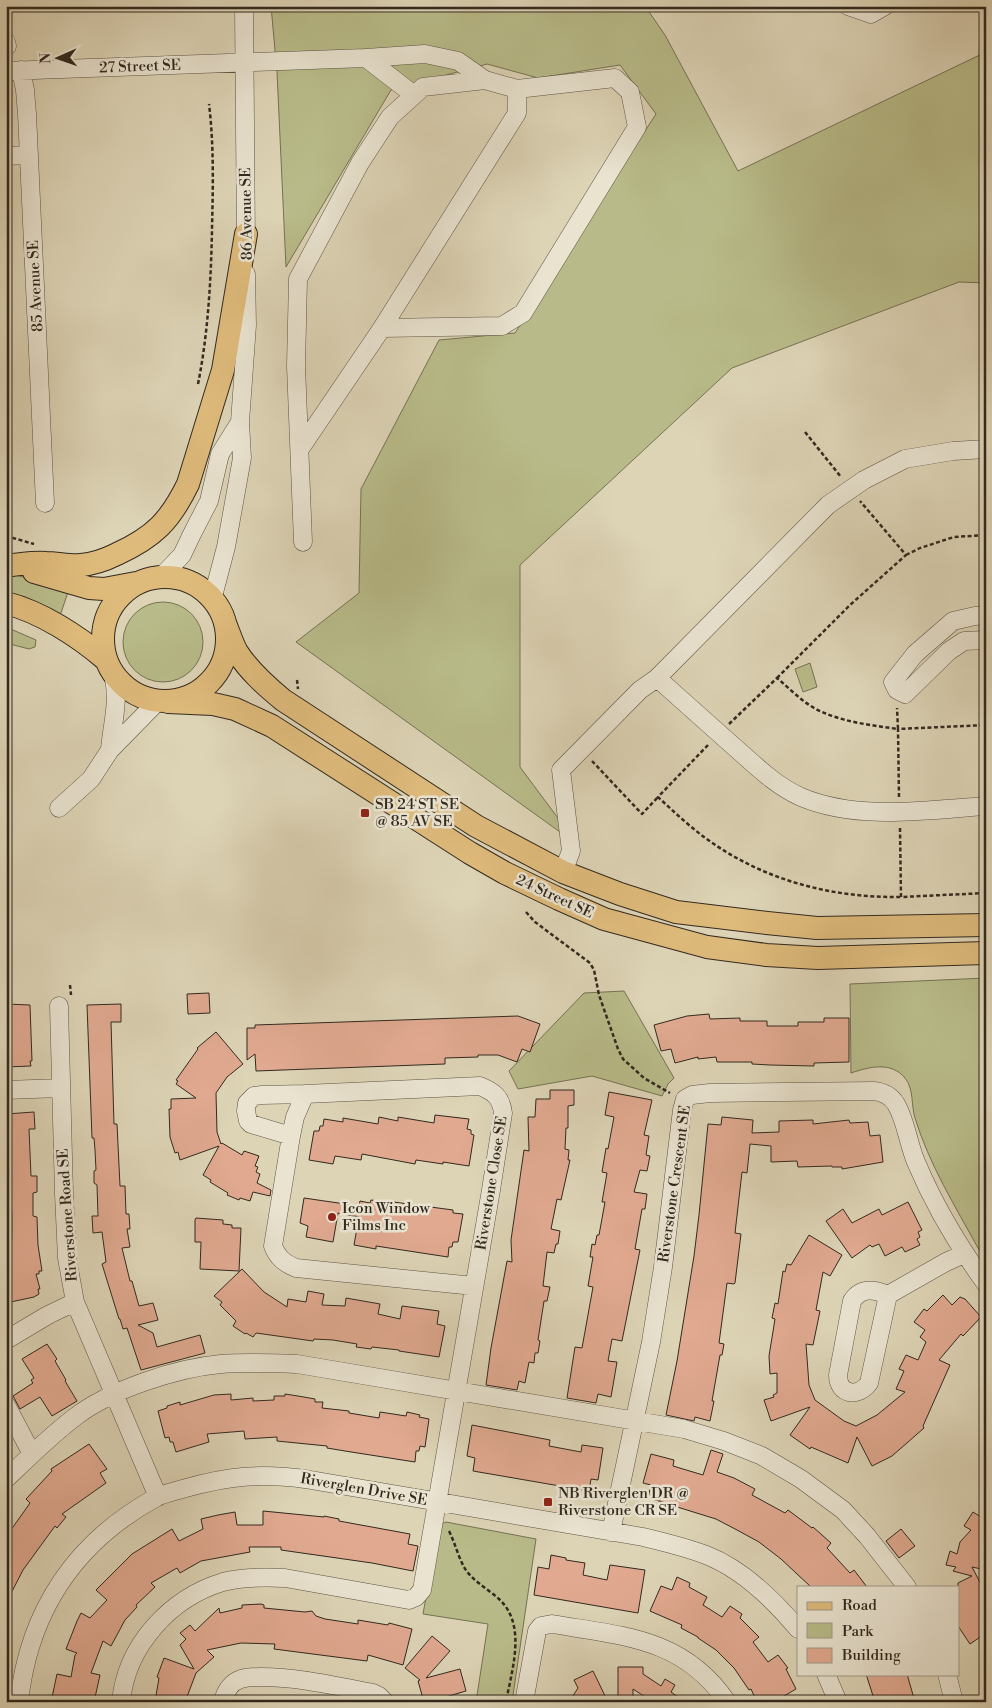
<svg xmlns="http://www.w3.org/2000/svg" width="992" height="1708" font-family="'Libre Bodoni',serif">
	<rect width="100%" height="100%" fill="#ddd4b6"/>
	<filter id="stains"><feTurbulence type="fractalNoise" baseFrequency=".004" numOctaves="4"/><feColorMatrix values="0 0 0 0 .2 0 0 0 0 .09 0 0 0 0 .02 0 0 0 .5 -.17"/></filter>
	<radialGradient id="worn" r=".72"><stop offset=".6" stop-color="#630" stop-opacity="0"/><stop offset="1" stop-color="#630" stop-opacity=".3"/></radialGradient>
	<path fill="#b8bb89" stroke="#757254" d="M271,6H645L665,35L738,171L986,52V283L959,282L732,368L520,565V767L578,845L296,642L359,593L361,489L439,340L515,333L656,114L620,65L538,78L487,64L391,90L286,267L277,72Z
		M6,572L67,590L68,592L61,613L58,614L6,592Z
		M123 642a40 40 0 1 1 80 0a40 40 0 1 1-80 0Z
		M6,627L36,640L35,647L29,649L6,643Z
		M810,663L817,687L803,692L795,669Z
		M986,978V1259L978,1248C955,1206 929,1164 915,1118C911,1105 914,1089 905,1078C891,1061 869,1067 851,1073L850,984Z
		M624,991L674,1078L668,1084L662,1096L592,1076L518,1089L509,1071L584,993Z
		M446,1522L536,1539L512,1702H476L488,1624L423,1614L439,1525Z"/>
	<path fill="#e0a990" stroke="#32291f" d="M209,993L210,1013L188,1014L187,994Z
		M6,1004L30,1005L32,1061H30L31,1066L6,1067V1052H8Z
		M121,1004V1022H111L114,1124H117L120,1186H125L126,1214H129L130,1229H127L130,1247L122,1248L130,1281H132L139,1306L153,1303L158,1320L138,1325L153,1333L157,1347L200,1335L205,1353L141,1370L127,1328L123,1329L120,1319H119L102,1264L106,1262L102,1232L93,1233L92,1216H98L97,1185L94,1183V1171L96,1170L95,1150L94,1138H92L87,1005Z
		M709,1014L710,1019L740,1018V1021H767V1026H798V1022H824V1018H849V1062L814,1063V1066L770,1065L752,1064V1062H717L716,1057L698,1059V1057L675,1063L671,1049L661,1051L654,1025L687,1016Z
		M518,1016L540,1024L530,1052L522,1049L517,1062L498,1055H478V1057L445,1058V1064L256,1071L255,1054L247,1060V1028H255V1025Z
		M216,1032L243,1064L227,1077L216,1093L217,1132L221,1144L222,1143L242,1155L244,1151L259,1156L255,1166L258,1167L256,1172L260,1174L257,1183L271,1190L270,1196L253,1192L250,1201L240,1198L239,1200L227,1195L228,1193L210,1182L211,1180L203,1175L219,1146L180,1160L178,1152L175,1153L170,1137L169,1109H171V1099L196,1098L176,1084L178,1081L176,1080L198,1049L197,1048Z
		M550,1090H574V1105L568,1106V1128H566L565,1149L569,1150L568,1160H570L561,1200L557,1199L551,1229L560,1231L558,1244H556L554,1253L547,1252L543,1286L550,1287L547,1301H544L538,1340L540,1341L538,1353H535L534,1363L529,1362L525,1383L519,1381L517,1390L486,1385L491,1348L507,1261L512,1262L511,1240L524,1150L529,1151L528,1117H535L536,1099H550Z
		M609,1092L652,1100L644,1135L649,1136L646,1155L650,1156L647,1171L640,1170L634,1192L647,1194L645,1209H642L635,1249L640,1250L622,1341L612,1339L608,1361L617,1362L611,1397L598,1394L596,1403L567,1398L575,1347L582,1348L593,1287L588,1286L593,1257H590L592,1244L595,1245L597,1235H599L605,1202H602L607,1173L602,1172L606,1148L608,1149L614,1117L605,1115Z
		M34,1112L35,1129H29L31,1176H37V1192L33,1193V1216L37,1217L38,1245L42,1271H39V1274H36L40,1289H38L39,1294L34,1297L6,1303V1240L12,1239V1212H6V1114Z
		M435,1115L469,1119L467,1129L471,1130V1134L474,1135L469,1166L443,1162V1164L416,1160L415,1164L362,1154L361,1160L335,1156L333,1164L309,1160L314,1131H319L320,1126H323L324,1119L343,1122V1118L378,1124L379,1117L398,1121V1117L434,1123Z
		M722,1117L753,1120L752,1133L779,1132V1121L813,1120V1124L849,1120L850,1123L868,1122L870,1136L880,1135L883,1162L842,1169V1167H832V1166L798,1167L797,1161L771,1162V1146L750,1144L747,1173L742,1172L735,1233L741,1234L735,1283L734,1284L727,1283L719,1343L724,1344L722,1355H720L712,1401H714L710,1421L695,1417L694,1421L666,1415L677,1361L694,1256L699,1215L708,1124L721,1125Z
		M304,1198L359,1206L360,1201L370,1203L371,1200L386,1202V1201L453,1210V1213L463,1214L458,1242H453L452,1247H449L448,1257L376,1246V1249L354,1245L359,1217L338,1213L333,1242L306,1237L308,1226L300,1223Z
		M908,1202L922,1230L918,1232L920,1237L917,1239L920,1245L905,1252L902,1247L885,1256L879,1244L872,1247L870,1245L852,1258L826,1221L843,1209L852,1223L879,1209L882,1215Z
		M196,1218L223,1220V1224L232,1225V1228H241L239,1271L200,1269L201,1242H195V1220Z
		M809,1235L842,1255L830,1276L823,1272L816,1310L820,1311L813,1345L806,1344L809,1385L815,1400L844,1421L856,1426L877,1415L905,1392L896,1389L904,1371L899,1369L906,1355L918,1360L926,1342L920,1337L925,1330L914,1322L924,1309L927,1311L943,1295L952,1305L960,1297L965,1299L981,1317L963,1336L961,1334L939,1360L950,1365L923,1426L924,1428L892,1456L872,1466L857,1437L848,1463L811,1447L810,1449L790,1435L810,1407L771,1421L764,1400L774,1397L773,1395L777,1393V1373L770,1374L769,1356L775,1319L772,1318L775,1303L778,1304L783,1271L785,1272L787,1264L791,1265Z
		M242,1269L264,1292L287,1307L288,1299L306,1302L308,1291L324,1294L322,1305L345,1306L346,1298L380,1304L378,1314L400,1319L402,1306L439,1311L437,1324L445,1326L439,1357L399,1351V1350L372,1347L371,1349L356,1347L357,1344L333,1340L314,1339L313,1341L256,1333L253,1337L246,1333L245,1334L233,1326L236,1321L220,1305L222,1302L214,1296Z
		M47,1344L57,1359L55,1361L66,1380L65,1381L77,1401L52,1416L40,1397L20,1409L13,1396L33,1383L31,1380L34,1378L22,1359Z
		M231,1394V1400L253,1398V1401L274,1400V1396H285V1394L298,1396L315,1399V1402H323L322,1408L349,1411V1413L379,1418L380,1412L406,1416L407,1412L420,1415L419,1417L429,1419L425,1447L420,1446L419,1451H416L415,1462L345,1451L327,1448V1446L277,1441V1437L245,1439L244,1431L207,1434L209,1442L176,1452L173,1442H170L169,1437L165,1438L158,1411L167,1408V1406L180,1402V1405L214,1395Z
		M472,1425L550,1440L549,1446L581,1452L582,1445L603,1448L598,1480L591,1479L589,1491L473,1471L475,1458L467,1456Z
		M89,1444L107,1469L100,1473L106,1483L62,1514L66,1517L57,1528L55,1526L23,1570L6,1603V1537L30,1503L26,1499L52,1471L51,1469Z
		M711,1450L723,1454L717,1472L734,1478L755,1489L752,1495L785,1513L788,1510L812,1528L813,1527L831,1543L827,1548L850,1573L854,1570L867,1587H811L781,1559L759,1542L737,1530L716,1519L674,1506V1505L648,1498L651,1485L643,1483L651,1454L674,1460L673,1466L703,1475Z
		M263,1511L324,1517V1516L339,1519V1521L410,1534L408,1544L418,1546L413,1571L372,1563L281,1550V1547H249L250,1552L201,1561L180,1573L177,1568L151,1583L155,1587L136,1605L137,1607L125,1620L111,1646L103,1641L91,1673L100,1675L94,1702H51L57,1674L71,1677L75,1655L77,1653L66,1649L77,1621L81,1613L90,1618L107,1600L96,1590L132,1554L172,1529L179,1541L203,1529L201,1519L218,1515L235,1512L237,1525H263Z
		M973,1512L986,1520V1570L972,1567L986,1594V1633L970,1644L958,1626V1583L972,1576L953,1571L956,1567L946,1565L950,1551L957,1554L960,1542L971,1530L964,1526Z
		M901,1529L915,1546L899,1558L886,1541Z
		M551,1555L566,1558V1560L585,1563L583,1575L607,1580L610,1565L645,1570L638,1613L534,1595L538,1567L549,1569Z
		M677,1577L690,1583L689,1587L707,1597L703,1605L722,1617L730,1606L742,1614L740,1618L759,1637L753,1642L768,1662L778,1655L788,1668L786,1669L796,1689L784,1696L788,1702H757L751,1689L749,1690L734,1668L716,1650L698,1638V1637L681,1628L682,1625L650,1611L661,1586L672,1590Z
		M261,1604L264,1605V1608L305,1612L312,1611L316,1616L325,1619L358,1624V1620L388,1625L389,1623L412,1629L403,1665L368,1655L367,1661L274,1649L275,1644L241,1643L207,1650L214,1657L196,1673L185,1702H155L159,1678L157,1677L164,1658L194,1669L180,1645L186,1639L180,1633L190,1625L195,1631L219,1608L220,1613L242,1608V1605Z
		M432,1636L450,1651L426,1678L460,1669L466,1691L442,1698V1699L433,1702H424L418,1681L420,1680L405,1668Z
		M618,1667H643V1674L661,1686L665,1679L675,1685L671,1692L685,1702H653L633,1689V1702H618Z
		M593,1671L608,1702H569L578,1688L574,1680Z
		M866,1674H907L915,1702H875Z"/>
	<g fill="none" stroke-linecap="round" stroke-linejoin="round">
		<g stroke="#5d5445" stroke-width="19">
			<path id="minor" d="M244,6L246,245
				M848,6L871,14L885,6
				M6,42L7,46
				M366,58L414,95
				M21,70L25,90L27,114L45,503
				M6,71L366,58L425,54L458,61L485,80
				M6,156L29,155
				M300,449L382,328L517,113V89
				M303,542L296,366L298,279L360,163L390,117L423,87L485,80L517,89L615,78L630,92L637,127L523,313L502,326L382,328
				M161,577L182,555L192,534L209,501L220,454L240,422
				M212,600L226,547L242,458L240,422L247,325L246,274
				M986,615L975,616L953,621L915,654L893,682L897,690L905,694L949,651L964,641L986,640
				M657,678C682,700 706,722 731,744C753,763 774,785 801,797C858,821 926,810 986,806
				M110,750C112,723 120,702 113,674
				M59,808L91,779L110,750L158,701
				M563,872L571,851L561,770L640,690L657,678L828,505L864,480L905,459L953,451L986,449
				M59,1006L64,1194L67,1258L75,1302L158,1497
				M6,1090L60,1088
				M291,1136L251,1124L248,1121L246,1111L247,1103L254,1096L262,1095L305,1094
				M888,1295C874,1289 861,1287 852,1301L838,1375C838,1395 858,1398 869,1383L888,1295L946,1262L964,1254
				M6,1340L48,1315L75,1302
				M6,1405L32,1454
				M6,1479C28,1458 50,1436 75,1417C110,1390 176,1368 221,1364C246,1362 271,1363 297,1364L684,1429L724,1441L762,1456L801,1479L843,1510L867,1536L907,1587
				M611,1532L651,1342L663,1267L682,1110L685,1099L692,1095L710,1093L874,1091C883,1092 891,1096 896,1104C906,1121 908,1143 916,1162C935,1207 957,1244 986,1284
				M826,1674L838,1702
				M947,1674L954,1702
				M19,1702C29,1610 76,1541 157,1497C165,1493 176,1491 186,1488C229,1476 260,1473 305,1479L643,1537C664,1542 685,1547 706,1555C742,1569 773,1599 798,1629
				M121,1702C126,1646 170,1598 223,1582C243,1577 264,1577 285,1578L409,1600L416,1597L422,1590L491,1190L503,1113C501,1097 494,1092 480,1086L305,1094L295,1117L291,1136L273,1246C278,1258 284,1263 296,1268L474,1286
				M223,1702C225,1692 231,1682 241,1679C247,1677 254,1677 261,1677C298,1677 336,1686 373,1693L379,1696L385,1702
				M524,1702L537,1631L541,1626L552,1624C621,1636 683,1637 727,1702"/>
		</g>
		<g stroke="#32291f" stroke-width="24">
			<path id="major" d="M12,565C23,564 35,562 46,563C58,563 69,566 81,565C94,564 105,560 117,554C154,537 170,521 188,484L223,370L246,234
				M34,572L89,588L104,589L136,583
				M103 639a62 62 0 1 1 124 0a62 62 0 1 1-124 0Z
				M6,603C41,612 78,636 105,659
				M225,623C229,633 232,643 237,652C249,671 266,686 283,700L476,826L563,872L620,894L676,912L767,923L817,928L986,925
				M168,702L213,704L235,709L272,726L470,853L505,873L559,899L604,919L707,947L766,955L818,958L986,953"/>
		</g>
		<path stroke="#32291f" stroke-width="2.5" stroke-dasharray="4 2.5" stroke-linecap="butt" d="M198,384C208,334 211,281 212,229C213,187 214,146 209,104
			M805,432L841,477
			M6,536L34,544
			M906,555L920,548L954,537L986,535
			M777,678L850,605L906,555L860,501
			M297,680L298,689
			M729,724L777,678C789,688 801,701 816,709C841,722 870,725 898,729L897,708
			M708,745L658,797C673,811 688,825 704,837C762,880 831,898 901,897
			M592,761L642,814L658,797
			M899,797L898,729L986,725
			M900,828L901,897L986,893
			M526,912L535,922L590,963L594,970L599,995L618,1049L623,1059L644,1078L670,1093
			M70,985L71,995
			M449,1531C455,1543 458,1556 464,1567C471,1580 488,1589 499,1599C527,1625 512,1669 506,1702"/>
		<use href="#minor" stroke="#e9e3d0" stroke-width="18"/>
		<use href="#major" stroke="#deba7b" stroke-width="22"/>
	</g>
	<g fill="#8f2418" stroke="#e9e3d0" stroke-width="2">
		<rect x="360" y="808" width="10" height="10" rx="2.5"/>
		<circle cx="332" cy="1217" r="5"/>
		<rect x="543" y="1497" width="10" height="10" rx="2.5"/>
	</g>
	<g text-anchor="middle" stroke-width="5" stroke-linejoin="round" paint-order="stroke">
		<g font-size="15" fill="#32291f" stroke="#e9e3d0">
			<text transform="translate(140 66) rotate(-2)" y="5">27 Street SE</text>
			<text transform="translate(246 214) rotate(-91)" y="5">86 Avenue SE</text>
			<text transform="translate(35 286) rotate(-93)" y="5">85 Avenue SE</text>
			<text transform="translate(555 896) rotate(25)" y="5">24 Street SE</text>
			<text transform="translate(491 1183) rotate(-81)" y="5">Riverstone Close SE</text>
			<text transform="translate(674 1184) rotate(-82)" y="5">Riverstone Crescent SE</text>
			<text transform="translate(67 1215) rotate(-94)" y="5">Riverstone Road SE</text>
			<text transform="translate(364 1489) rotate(10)" y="5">Riverglen Drive SE</text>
		</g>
		<g font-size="15" fill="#32291f" stroke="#e9e3d0" text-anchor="start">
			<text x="375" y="809">SB 24 ST SE<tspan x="375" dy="17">@ 85 AV SE</tspan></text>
			<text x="342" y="1213">Icon Window<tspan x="342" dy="17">Films Inc</tspan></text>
			<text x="558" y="1498">NB Riverglen DR @<tspan x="558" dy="17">Riverstone CR SE</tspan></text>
		</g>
	</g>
	<rect width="992" height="1708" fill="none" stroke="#ddd4b6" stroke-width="25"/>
	<rect x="8" y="8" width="977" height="1693" fill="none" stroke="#32291f" stroke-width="2.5"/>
	<rect x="12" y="12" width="967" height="1683" fill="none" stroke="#32291f"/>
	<rect x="797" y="1586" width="162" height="90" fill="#e9e3d0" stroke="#a09989"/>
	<rect x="807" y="1602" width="25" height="8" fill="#deba7b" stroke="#a09989"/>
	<text x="842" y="1610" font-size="15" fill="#32291f">Road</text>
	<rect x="807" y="1623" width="25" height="15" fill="#b8bb89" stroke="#a09989"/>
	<text x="842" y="1636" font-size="15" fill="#32291f">Park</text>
	<rect x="807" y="1648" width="25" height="15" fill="#e0a990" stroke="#a09989"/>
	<text x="842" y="1660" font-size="15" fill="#32291f">Building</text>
	<g transform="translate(58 58) rotate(268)" stroke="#e9e3d0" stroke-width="4" paint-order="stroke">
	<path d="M0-4L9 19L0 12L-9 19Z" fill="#32291f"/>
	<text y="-8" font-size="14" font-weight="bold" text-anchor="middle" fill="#32291f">N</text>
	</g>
	<rect width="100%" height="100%" filter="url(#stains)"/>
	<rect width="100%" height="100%" fill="url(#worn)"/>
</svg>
